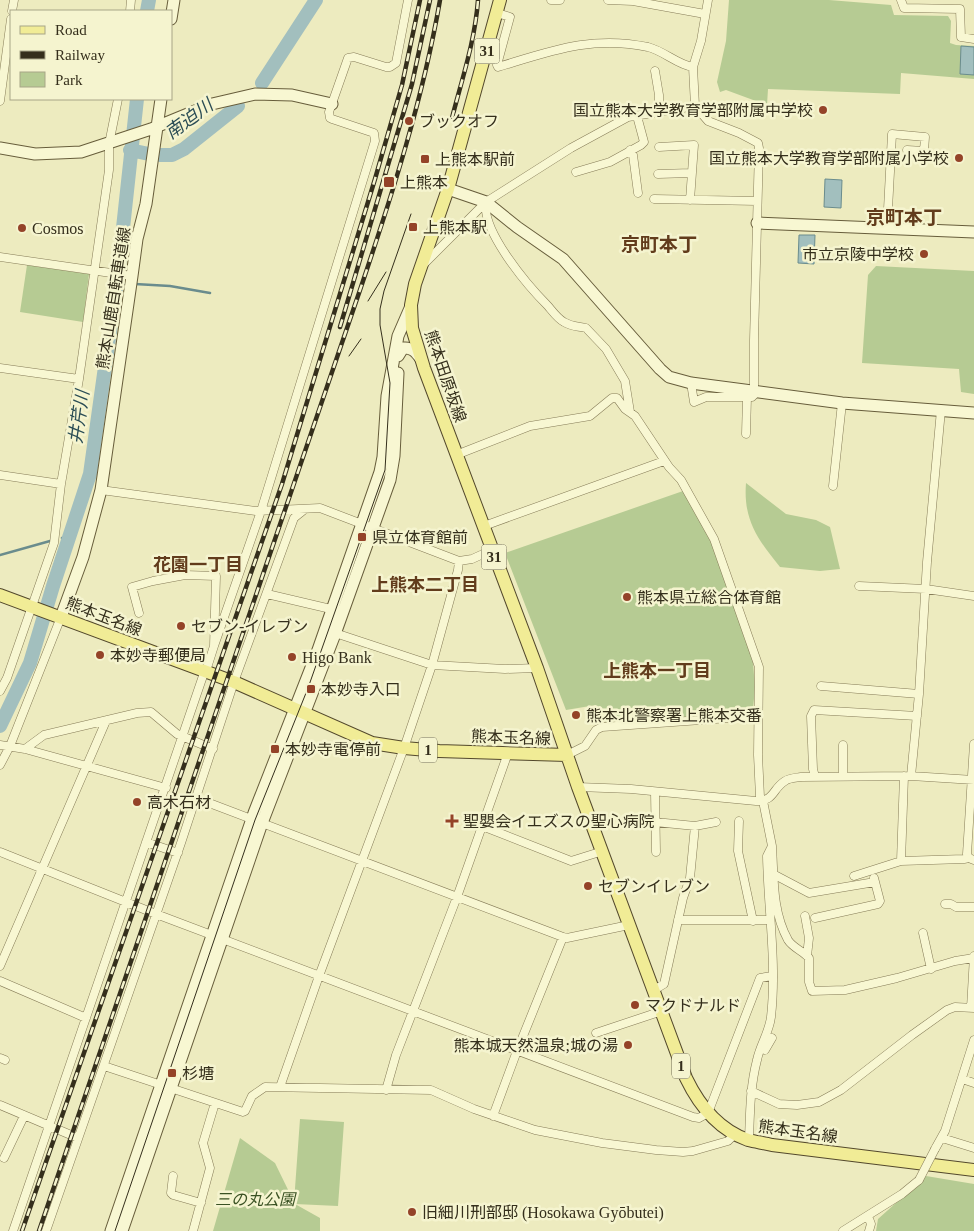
<svg xmlns="http://www.w3.org/2000/svg" width="974" height="1231" font-family="'Times New Roman','Noto Sans JP',serif">
	<rect width="100%" height="100%" fill="#edebbf"/>
	<path fill="#b6cb93" d="M729,0H829L891,5L894,15L948,16L951,21L950,43L956,45L974,46V79L901,73L900,94L768,89L767,105L726,90L720,92L717,82L726,41Z
		M27,265L89,274L83,322L20,312Z
		M876,266L974,271V394L961,392L959,369L862,363L868,275Z
		M746,483L786,514L816,520L830,527L840,569L820,571L780,567C758,540 743,520 746,483Z
		M683,491L712,542L753,662L755,688L753,709H756L753,712L605,722L596,705L566,710L505,553Z
		M300,1119L344,1122L338,1206L295,1204L320,1218V1231H213L240,1138L275,1163L294,1202Z
		M926,1176L974,1184V1231H876L878,1219Z"/>
	<path fill="#a2bfbe" stroke="#6a8c8d" d="M961,46L974,47V75L960,74Z
		M825,179L842,180L841,208L824,207Z
		M799,235H815L814,264L798,263Z"/>
	<g fill="none" stroke-linecap="round" stroke-linejoin="round">
		<path stroke="#6a8c8d" stroke-width="2.5" d="M135,284L170,286L210,293
			M116,285L127,284
			M62,538L71,535
			M0,555L50,541"/>
		<path stroke="#a2bfbe" stroke-width="14" d="M147,11L149,0
			M262,83L316,0
			M130,150L149,154
			M160,155H172L184,149L238,106
			M0,726L30,663L53,586L90,474L118,274L137,99"/>
		<g stroke="#867c58" stroke-width="9">
			<path id="street" d="M551,0H560
				M608,0L633,1L705,14
				M901,0L904,8L960,9L961,37L974,39
				M12,11L14,0
				M130,11L131,0
				M497,13L510,17L497,65L498,67C551,51 592,35 648,47C664,51 678,65 693,67
				M655,71L659,95V113
				M0,101L11,19
				M659,147L694,145L690,200
				M630,150L633,155L638,193
				M576,172L610,162L641,145L644,142L637,116
				M658,174L691,173
				M654,199L757,201
				M486,202C481,231 528,286 548,306C553,312 558,319 564,322C572,327 578,326 586,328L606,349L625,381L630,412
				M887,228L892,134L925,137L924,151L907,150
				M0,257L132,276
				M424,264L486,202L571,148L628,117L695,106
				M0,368L79,379
				M691,383L694,402L706,397H752L754,395V340L759,148L758,143L739,133L708,121L695,106L693,67L701,41L708,0
				M746,434L747,397
				M456,455L530,426L590,416L612,398H617L625,409L635,416L669,467L681,480L714,539L759,667L758,755L760,797L763,801L772,846L767,856C768,909 777,963 771,1017C769,1033 760,1045 757,1060C750,1087 750,1113 749,1140
				M0,475L61,484
				M833,486L842,403
				M101,490L256,511L320,508L459,561
				M484,526L664,461
				M859,586L926,589L974,596
				M267,594L335,610
				M139,613L132,587L153,581L185,575L216,576L214,646L206,671
				M332,632L432,665L505,669L537,668
				M214,646L261,511L375,141L374,133L332,119L330,118L329,112L348,58L354,57L386,67H390L396,63L408,0
				M821,686L919,694
				M0,691L7,678L54,543L61,484L79,379L109,170V144L118,99
				M974,744L967,854L969,858L974,860
				M0,745L25,749L166,788
				M843,745V776
				M25,749L44,735L137,713L151,712L177,734L213,749
				M567,755L585,746L596,730L602,727L758,716
				M0,765L10,746L61,617
				M911,776L919,694L927,562L941,410
				M815,777L813,769L811,716L814,710L917,716
				M578,787L631,789L756,801C775,801 772,789 785,781C789,778 795,778 801,777L911,776L974,780
				M655,792L656,852
				M196,798L563,937L567,938L629,925
				M739,821L738,851L753,921
				M655,822L695,826L716,822
				M482,826L571,861L603,851
				M146,842L178,853
				M772,846C774,878 772,911 788,940C793,948 803,951 809,958V982L812,991L845,990L897,978L955,961L974,958
				M0,852L156,914L693,1117L699,1118L708,1113L760,978L772,976
				M901,861L904,776
				M773,874L809,893L875,882
				M854,876L901,861L964,859L969,858
				M945,904H951L956,907H974
				M805,916L809,938L807,956
				M815,918L878,904L880,901L874,878
				M678,920H770
				M923,933L931,969
				M0,966L106,721
				M0,981L86,1018
				M654,990L664,984L683,898L690,878L695,826
				M971,1008L974,956
				M596,1033L662,1011
				M765,1050L772,1038
				M0,1058L5,1060
				M104,1066L243,1112L245,1111L252,1096L265,1087L431,1090L474,1109L535,1130L602,1143L656,1150L683,1152L693,1151L728,1141L735,1134
				M962,1079L974,1083
				M280,1087L319,976L404,748L432,665L458,570L459,561L472,559L492,550
				M386,1090L396,1055L457,897L508,753
				M751,1091L779,1104L797,1105L819,1102L841,1090L912,1035L947,1010L955,1007L974,1008
				M0,1105L78,1138
				M493,1116L517,1051L563,937
				M942,1138L974,1148
				M935,1149L945,1131L974,1040
				M4,1158L24,1116
				M173,1176L171,1193L173,1195L201,1203
				M868,1216L871,1224L869,1231
				M13,1231L205,670
				M46,1231L181,843L234,682L294,518L304,510
				M193,1231L210,1168L203,1143L215,1103
				M843,1231L902,1194L919,1180"/>
		</g>
		<g stroke="#675d3b" stroke-width="13">
			<path id="secondary" d="M171,19L174,0
				M0,148L35,154L81,152L151,129L212,104L255,94L292,95L332,104
				M448,189L486,202L517,227L563,259L660,369L669,377L691,383L842,403L974,413
				M757,223L974,232
				M398,356L403,348C412,347 416,352 421,359
				M61,617L83,557L101,490L132,276L137,239L146,204L161,99
				M111,1231L254,813L318,650L380,472L383,457L387,396L398,336L411,306
				M122,1231L262,823L335,634L390,480L394,456L398,373"/>
		</g>
		<g stroke="#53482c" stroke-width="14">
			<path id="primary" d="M500,0L448,189L415,284L411,305L412,328L424,368L537,668L578,787L686,1078C699,1105 719,1130 748,1140C756,1142 764,1143 772,1145L974,1170
				M0,595L234,682L372,743L404,748L439,751L567,755"/>
		</g>
		<use href="#street" stroke="#f8f7d2" stroke-width="8"/>
		<use href="#secondary" stroke="#f8f7d2" stroke-width="11"/>
		<use href="#primary" stroke="#f1ec96" stroke-width="12"/>
		<path stroke="#352f1c" stroke-width="1" d="M368,301L386,272
			M349,356L361,339
			M115,1231L255,820L308,688L385,470L390,383L380,325V309L384,291L411,214"/>
		<g stroke="#352f1c" stroke-width="4.5">
			<path id="rail" d="M452,118C462,79 475,41 478,0
				M340,327L412,84L430,0
				M22,1231L282,484L375,179L402,85L420,0
				M39,1231L360,290C392,195 423,99 440,0"/>
		</g>
		<use href="#rail" stroke="#f5f4cf" stroke-width="2.5" stroke-dasharray="8" stroke-linecap="butt"/>
		<g stroke="#867c58" stroke-width="9" stroke-linecap="butt">
			<path id="street-bridge" d="M919,1180L935,1149"/>
		</g>
		<use href="#street-bridge" stroke="#f8f7d2" stroke-width="8"/>
	</g>
	<g fill="#944328" stroke="#f5f4cf" stroke-width="2">
		<circle cx="823" cy="110" r="5"/>
		<circle cx="409" cy="121" r="5"/>
		<circle cx="959" cy="158" r="5"/>
		<rect x="420" y="154" width="10" height="10" rx="2.5"/>
		<rect x="383" y="176" width="12" height="12" rx="2.5"/>
		<rect x="408" y="222" width="10" height="10" rx="2.5"/>
		<circle cx="22" cy="228" r="5"/>
		<circle cx="924" cy="254" r="5"/>
		<rect x="357" y="532" width="10" height="10" rx="2.5"/>
		<circle cx="627" cy="597" r="5"/>
		<circle cx="181" cy="626" r="5"/>
		<circle cx="100" cy="655" r="5"/>
		<circle cx="292" cy="657" r="5"/>
		<rect x="306" y="684" width="10" height="10" rx="2.5"/>
		<circle cx="576" cy="715" r="5"/>
		<rect x="270" y="744" width="10" height="10" rx="2.5"/>
		<circle cx="137" cy="802" r="5"/>
		<path d="M449.5 813.5h5v5h5v5h-5v5h-5v-5h-5v-5h5z"/>
		<circle cx="588" cy="886" r="5"/>
		<circle cx="635" cy="1005" r="5"/>
		<circle cx="628" cy="1045" r="5"/>
		<rect x="167" y="1068" width="10" height="10" rx="2.5"/>
		<circle cx="412" cy="1212" r="5"/>
	</g>
	<g text-anchor="middle" stroke-width="5" stroke-linejoin="round" paint-order="stroke">
		<g fill="#f5f4cf" stroke="#6f6a52" stroke-width="1">
			<rect x="474.5" y="38.5" width="25" height="25" rx="4"/>
			<rect x="481.5" y="544.5" width="25" height="25" rx="4"/>
			<rect x="419" y="737.5" width="18" height="25" rx="4"/>
			<rect x="672" y="1053.5" width="18" height="25" rx="4"/>
		</g>
		<g font-size="15" font-weight="bold" fill="#352f1c">
			<text x="487" y="56">31</text>
			<text x="494" y="562">31</text>
			<text x="428" y="755">1</text>
			<text x="681" y="1071">1</text>
		</g>
		<g font-size="16" fill="#352f1c" stroke="#f5f4cf" text-anchor="start">
			<text x="813" y="116" text-anchor="end">国立熊本大学教育学部附属中学校</text>
			<text x="419" y="127">ブックオフ</text>
			<text x="949" y="164" text-anchor="end">国立熊本大学教育学部附属小学校</text>
			<text x="435" y="165">上熊本駅前</text>
			<text x="400" y="188">上熊本</text>
			<text x="423" y="233">上熊本駅</text>
			<text x="32" y="234">Cosmos</text>
			<text x="914" y="260" text-anchor="end">市立京陵中学校</text>
			<text x="372" y="543">県立体育館前</text>
			<text x="637" y="603">熊本県立総合体育館</text>
			<text x="191" y="632">セブン-イレブン</text>
			<text x="110" y="661">本妙寺郵便局</text>
			<text x="302" y="663">Higo Bank</text>
			<text x="321" y="695">本妙寺入口</text>
			<text x="586" y="721">熊本北警察署上熊本交番</text>
			<text x="285" y="755">本妙寺電停前</text>
			<text x="147" y="808">高木石材</text>
			<text x="463" y="827">聖嬰会イエズスの聖心病院</text>
			<text x="598" y="892">セブンイレブン</text>
			<text x="645" y="1011">マクドナルド</text>
			<text x="618" y="1051" text-anchor="end">熊本城天然温泉;城の湯</text>
			<text x="182" y="1079">杉塘</text>
			<text x="422" y="1218">旧細川刑部邸 (Hosokawa Gyōbutei)</text>
		</g>
		<g font-size="16" fill="#352f1c" stroke="#f5f4cf">
			<text transform="translate(113 298) rotate(-81)" y="6">熊本山鹿自転車道線</text>
			<text transform="translate(446 376) rotate(71)" y="6">熊本田原坂線</text>
			<text transform="translate(104 616) rotate(21)" y="6">熊本玉名線</text>
			<text transform="translate(511 737) rotate(2)" y="6">熊本玉名線</text>
			<text transform="translate(798 1131) rotate(8)" y="6">熊本玉名線</text>
		</g>
		<g font-size="16" font-style="italic" fill="#3a5223" stroke="#f5f4cf">
			<text x="255" y="1205">三の丸公園</text>
		</g>
		<g font-size="18" font-style="italic" fill="#2b4d55" stroke="#f5f4cf">
			<text transform="translate(189 119) rotate(-36)" y="6">南迫川</text>
			<text transform="translate(79 417) rotate(-82)" y="6">井芹川</text>
		</g>
		<g font-size="18" font-weight="bold" fill="#623c1c" stroke="#f5f4cf">
			<text x="198" y="571">花園一丁目</text>
			<text x="425" y="591">上熊本二丁目</text>
			<text x="657" y="677">上熊本一丁目</text>
		</g>
		<g font-size="19" font-weight="bold" fill="#623c1c" stroke="#f5f4cf">
			<text x="904" y="224">京町本丁</text>
			<text x="659" y="251">京町本丁</text>
		</g>
	</g>
	<rect x="10" y="10" width="162" height="90" fill="#f5f4cf" stroke="#a8a587"/>
	<rect x="20" y="26" width="25" height="8" fill="#f1ec96" stroke="#a8a587"/>
	<text x="55" y="35" font-size="15" fill="#352f1c">Road</text>
	<rect x="20" y="51" width="25" height="8" fill="#352f1c" stroke="#a8a587"/>
	<text x="55" y="60" font-size="15" fill="#352f1c">Railway</text>
	<rect x="20" y="72" width="25" height="15" fill="#b6cb93" stroke="#a8a587"/>
	<text x="55" y="85" font-size="15" fill="#352f1c">Park</text>
</svg>
